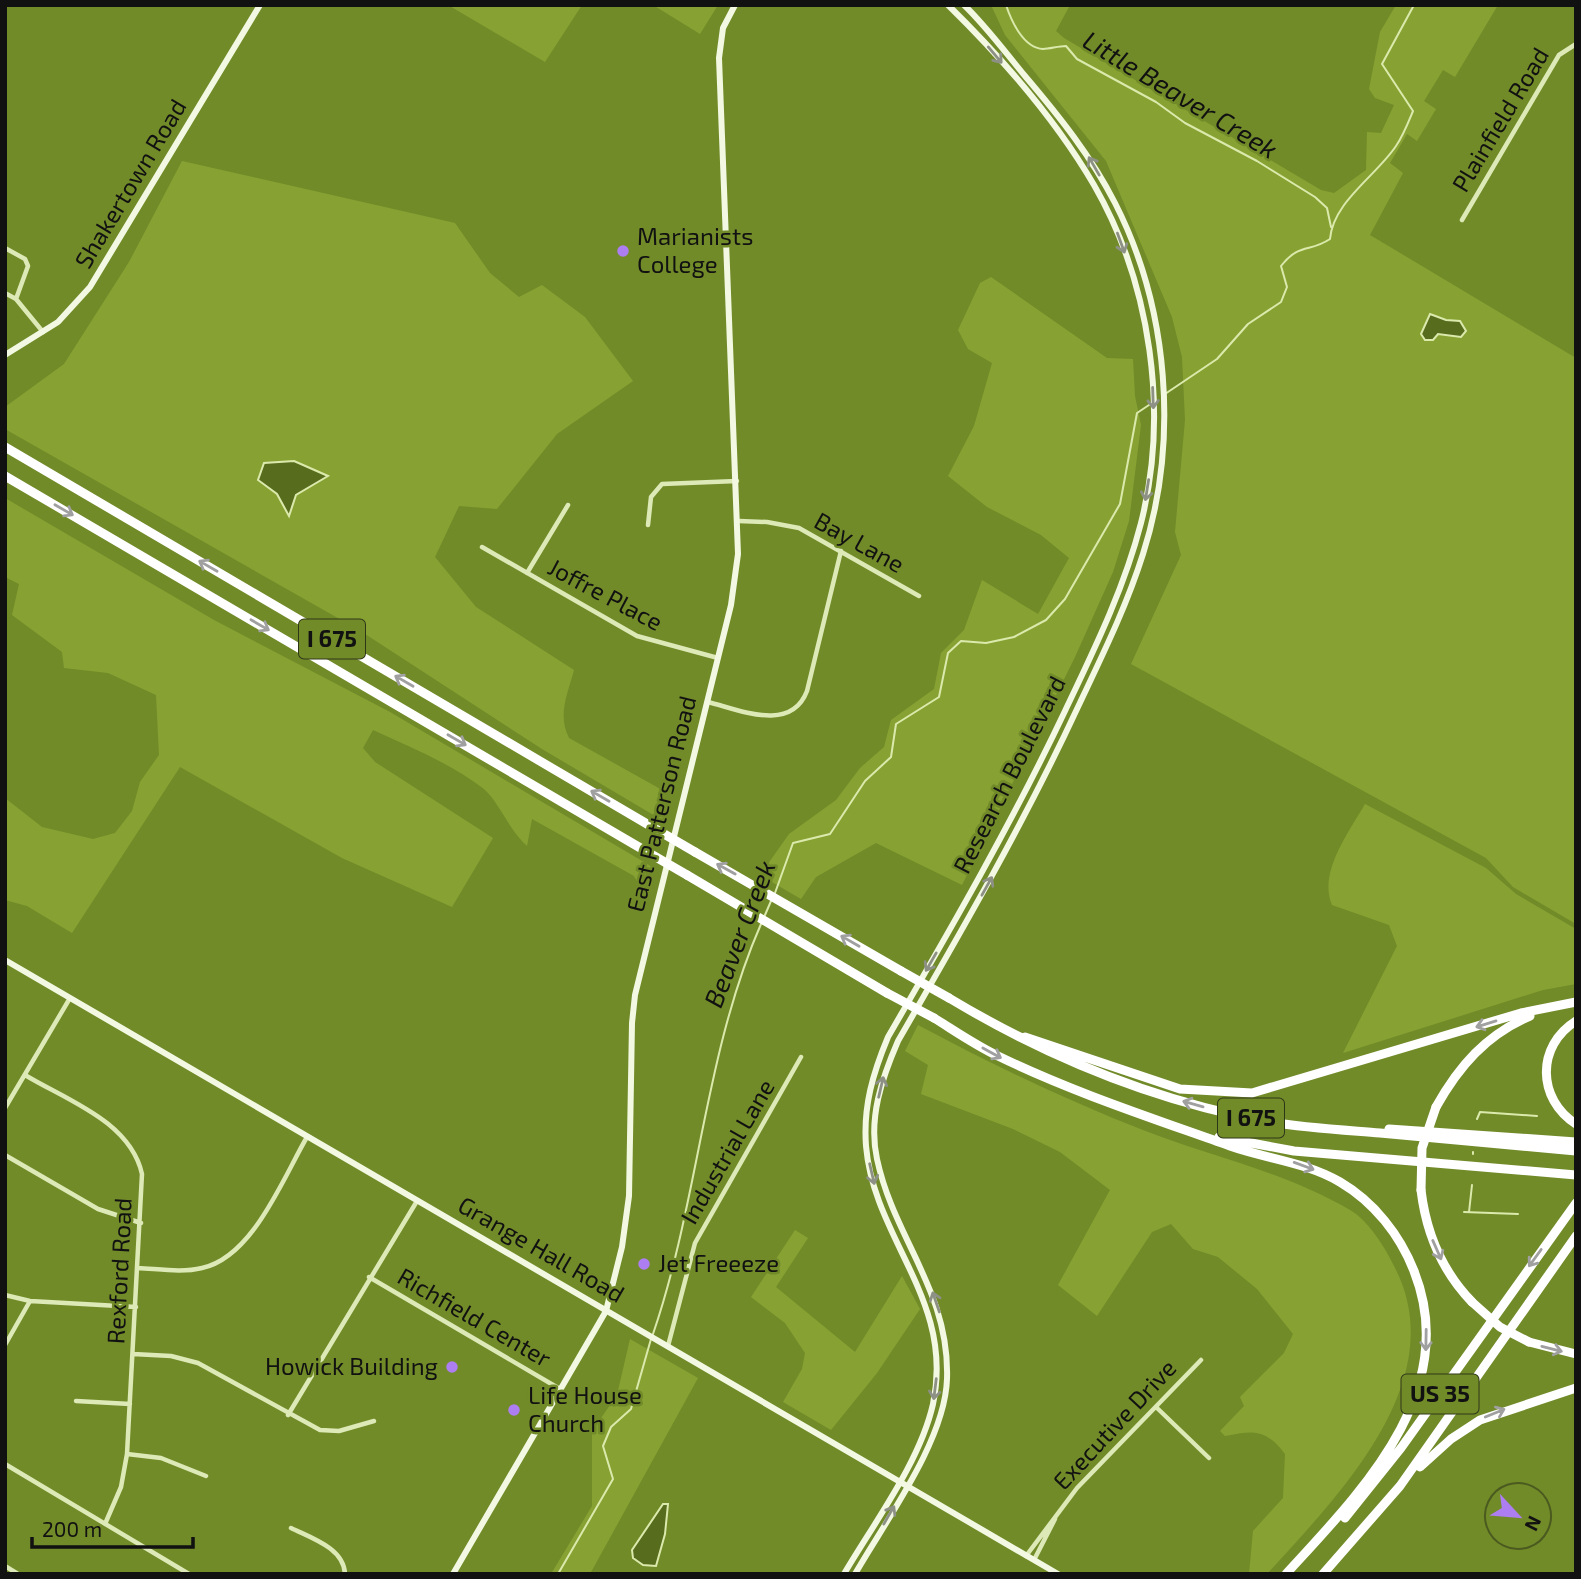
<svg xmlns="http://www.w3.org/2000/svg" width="1581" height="1579" font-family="'Exo 2',sans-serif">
	<rect width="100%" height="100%" fill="#728b29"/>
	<path fill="#87a233" d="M448,5H582L545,62Z
		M653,5H718L700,34Z
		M991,5H1070L1056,31L1064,38L1321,190L1334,193L1366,170L1367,132L1381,133L1394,105L1375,98L1369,89L1380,32L1396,5H1498L1455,77L1443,70L1424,101L1436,109L1417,141L1407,134L1390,163L1403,173L1370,235L1576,358V924L1513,887L1486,858L1131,664L1181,555L1175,532L1185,420L1182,357L1172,317L1106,161L1005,35Z
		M182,161L455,223L490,273L519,297L542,285L585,317L633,381L557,434L497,509L459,506L435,557L476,607L574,670C568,693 557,715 569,738L664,791L667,823L542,749L359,630L5,429V407L64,364L129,262Z
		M991,277L1107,358L1133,359L1135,396L1141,425L1129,521L1113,572L1075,657L962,885L876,843L816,877L801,899L760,875L789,834L836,800L860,768L884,747L891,720L934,689L941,653L964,630L982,580L1038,614L1069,558L1041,535L987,507L948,476L974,426L992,363L968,349L958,330L980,283Z
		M5,498L214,620L390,712L654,868L646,898L634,876L532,819L527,846C509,830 499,802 484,789C452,764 410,747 373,730L363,748L375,762L493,838L452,907L342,858L180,767L72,933L27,906L5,900V798L42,827L93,839L115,833L132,811L140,782L159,755L156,695L108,673L64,668L62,652L12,615L19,584L5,577Z
		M1365,804L1486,868L1516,894L1576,929V984L1543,990L1343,1053L1397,946L1389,925L1332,905C1318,873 1349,832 1365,804Z
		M918,1025C991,1064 1066,1100 1143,1130C1212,1157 1286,1172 1350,1210C1369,1221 1386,1249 1395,1268C1453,1381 1337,1497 1267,1574H1249L1253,1531L1283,1498L1285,1454C1266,1429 1254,1430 1225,1436L1220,1431L1244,1406L1240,1397L1284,1353L1293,1334L1257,1289L1218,1257L1193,1249L1171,1224L1152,1232L1097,1316L1058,1285L1110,1190L1060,1152L1013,1129L921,1094L928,1065L905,1051Z
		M795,1230L808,1238L776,1287L855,1352L902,1276L920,1309L877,1373L831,1430L783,1402L802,1369L805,1353L785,1323L751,1297Z
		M630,1339L698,1378L590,1574H551L592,1506V1431L617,1395Z"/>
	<path fill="#576c1d" stroke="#dbeaac" stroke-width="2" d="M1430,314L1446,320L1460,321L1466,331L1461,337L1438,334L1433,340H1425L1421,334Z
		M294,461L328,476L296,495L289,516L277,494L258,480L264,463Z
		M663,1504H668L665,1534L656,1566L643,1565L633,1558L632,1550Z"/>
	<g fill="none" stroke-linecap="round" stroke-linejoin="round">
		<path stroke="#dbeaac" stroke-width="2" d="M1006,5C1011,20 1023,48 1043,49C1050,49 1058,46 1066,46L1077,59L1156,102L1185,123L1257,161L1315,197L1327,208L1331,227
			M1165,394L1217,359L1248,324L1281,302L1287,287L1281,266C1300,242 1309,253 1330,239C1333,202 1376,176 1396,146C1403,136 1408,123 1413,111L1382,64L1414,5
			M775,893L793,843L830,834L865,781L891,757L896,724L939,697L948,653L961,641L986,643L1014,637L1046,620L1065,599L1120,504L1137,413L1152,403
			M765,915L771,901
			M1477,1119L1480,1112L1537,1116
			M1473,1154V1152
			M1464,1212L1518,1214
			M1469,1212L1472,1185
			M653,1334C699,1200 704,1054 761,924
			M558,1574L613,1479L603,1446L611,1427L631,1409L651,1339"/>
		<path stroke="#dde9b7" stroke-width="4.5" d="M1462,220L1559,55L1576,44
			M5,248L25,259L28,266L16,299
			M5,293L16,299L43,332
			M739,521L767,522L799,528L919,596
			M648,525L651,497L662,484L737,481
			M482,547L637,636L718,658
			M527,573L568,505
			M708,702C740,710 791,733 807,691L841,551
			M25,1075C66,1100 130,1121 142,1174L127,1454L121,1487L105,1524
			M5,1108L70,998
			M5,1155L98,1209L141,1223
			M138,1268C159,1269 182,1273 202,1268C253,1257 283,1178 307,1137
			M369,1277L560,1389
			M5,1295L30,1301L136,1307
			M5,1345L30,1301
			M668,1346L695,1243L801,1057
			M133,1354L171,1356L198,1363L320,1430L339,1431L374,1421
			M76,1401L130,1404
			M1156,1407L1209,1458
			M288,1415L417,1201
			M127,1454L161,1458L206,1476
			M5,1464L189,1574
			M291,1528C311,1538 344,1548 345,1574
			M1026,1556L1077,1488L1201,1360
			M1034,1560L1055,1519
			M5,1566L18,1574"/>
		<path stroke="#f2f8e2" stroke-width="6" d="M5,355L58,322L90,287L260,5
			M5,960L1058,1574
			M453,1574L606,1311L622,1247L629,1196L632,1023L635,995L731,605L738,554L719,58L723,28L735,5
			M844,1574C874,1523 920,1462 933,1404C955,1300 874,1240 866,1146C863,1106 873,1073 888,1037C950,930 1012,823 1065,711C1094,650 1124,589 1141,523C1169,413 1151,284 1094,185C1056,120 1002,58 948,5
			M855,1574C886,1520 945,1441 947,1379C950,1291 894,1239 877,1159C868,1118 882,1078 898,1041C961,932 1024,823 1077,709C1101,658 1126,608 1143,554C1179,441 1169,309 1115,203C1091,156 1059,116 1025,76C1005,52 986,26 964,5"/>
		<path stroke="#fff" stroke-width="9" d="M5,447L659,831
			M5,476L649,853
			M695,852L901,971
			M687,875L887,993
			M949,998C1049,1058 1155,1101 1269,1122C1306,1128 1343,1130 1380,1133C1445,1139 1511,1145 1576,1151
			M934,1018C955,1031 975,1045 998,1056C1072,1092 1152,1118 1230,1146C1267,1159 1306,1162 1340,1182C1374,1202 1400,1235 1414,1271C1462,1392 1361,1492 1286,1574
			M1576,1021C1536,1046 1537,1099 1576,1124
			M1025,1037L1180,1089L1252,1093L1521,1013L1576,1002
			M1436,1107C1459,1066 1486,1035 1530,1016
			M1389,1129L1576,1142
			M1219,1137L1294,1151L1576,1175
			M1421,1190C1426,1232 1442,1271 1472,1302
			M1529,1342L1576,1354
			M1420,1467L1451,1439L1480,1420L1576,1388
			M1345,1518L1401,1448L1576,1203
			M1323,1574L1400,1486L1576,1236"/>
		<path stroke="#fff" stroke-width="9" d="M659,831L695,852
			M649,853L687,875
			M901,971L949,998
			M887,993L934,1018
			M1421,1190L1422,1148L1436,1107
			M1472,1302L1500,1327L1529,1342"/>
	</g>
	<defs><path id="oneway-shaft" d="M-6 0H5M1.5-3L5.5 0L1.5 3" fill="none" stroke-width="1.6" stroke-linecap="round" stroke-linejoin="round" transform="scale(1.75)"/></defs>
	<g stroke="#8d9084">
		<use href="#oneway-shaft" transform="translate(995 55) rotate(50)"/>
		<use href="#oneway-shaft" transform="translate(1094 166) rotate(-120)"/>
		<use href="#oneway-shaft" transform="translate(1121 243) rotate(70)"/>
		<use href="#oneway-shaft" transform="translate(1153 398) rotate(88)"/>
		<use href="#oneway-shaft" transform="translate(1147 490) rotate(99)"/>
		<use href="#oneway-shaft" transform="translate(987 886) rotate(-61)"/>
		<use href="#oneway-shaft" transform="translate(931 962) rotate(120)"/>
		<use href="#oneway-shaft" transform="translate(881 1087) rotate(-77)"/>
		<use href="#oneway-shaft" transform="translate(872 1174) rotate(77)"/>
		<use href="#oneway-shaft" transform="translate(936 1302) rotate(-109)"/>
		<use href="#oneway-shaft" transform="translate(935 1389) rotate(97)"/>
		<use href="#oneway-shaft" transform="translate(889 1515) rotate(-60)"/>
	</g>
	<g stroke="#a0a0a0">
		<use href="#oneway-shaft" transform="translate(64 510) rotate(30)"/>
		<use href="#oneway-shaft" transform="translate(208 566) rotate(-150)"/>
		<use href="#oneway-shaft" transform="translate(260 625) rotate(30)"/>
		<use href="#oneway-shaft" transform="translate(404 681) rotate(-150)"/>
		<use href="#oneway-shaft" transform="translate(457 740) rotate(30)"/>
		<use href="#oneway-shaft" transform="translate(600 796) rotate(-150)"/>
		<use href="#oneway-shaft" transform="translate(726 869) rotate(-151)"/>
		<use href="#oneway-shaft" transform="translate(850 941) rotate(-150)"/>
		<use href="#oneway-shaft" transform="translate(1486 1024) rotate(163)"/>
		<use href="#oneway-shaft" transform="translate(992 1053) rotate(29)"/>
		<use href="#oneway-shaft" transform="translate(1193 1104) rotate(-164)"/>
		<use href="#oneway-shaft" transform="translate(1304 1166) rotate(20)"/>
		<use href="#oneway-shaft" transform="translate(1437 1250) rotate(66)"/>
		<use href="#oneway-shaft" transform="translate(1535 1258) rotate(126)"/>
		<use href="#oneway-shaft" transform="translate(1426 1340) rotate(91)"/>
		<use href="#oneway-shaft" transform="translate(1552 1349) rotate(14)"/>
		<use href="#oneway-shaft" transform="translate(1495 1413) rotate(-22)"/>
	</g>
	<g fill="#ad7ef1" stroke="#728b29" stroke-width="2.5">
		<circle cx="623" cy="251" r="7"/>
		<circle cx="644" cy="1264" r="7"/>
		<circle cx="452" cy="1367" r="7"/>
		<circle cx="514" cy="1410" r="7"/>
	</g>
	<g text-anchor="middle" stroke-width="5" stroke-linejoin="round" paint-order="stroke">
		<g fill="#728b29" stroke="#2e3618" stroke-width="2">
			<rect x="299" y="619.5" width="66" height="39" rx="5"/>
			<rect x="1218" y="1098.5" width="66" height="39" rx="5"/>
			<rect x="1401.5" y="1374.5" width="77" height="39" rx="5"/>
		</g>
		<g font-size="23" font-weight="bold" fill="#111">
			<text x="332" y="647">I 675</text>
			<text x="1251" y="1126">I 675</text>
			<text x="1440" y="1402">US 35</text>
		</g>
		<g font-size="24" fill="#111" stroke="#728b29">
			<text transform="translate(1501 120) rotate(-59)" y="8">Plainfield Road</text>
			<text transform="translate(131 184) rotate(-59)" y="8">Shakertown Road</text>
			<text transform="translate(859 543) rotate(29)" y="8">Bay Lane</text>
			<text transform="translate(605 595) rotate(28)" y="8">Joffre Place</text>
			<text transform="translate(1010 775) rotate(-63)" y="8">Research Boulevard</text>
			<text transform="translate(662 804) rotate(-76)" y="8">East Patterson Road</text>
			<text transform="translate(728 1152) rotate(-60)" y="8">Industrial Lane</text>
			<text transform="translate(541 1250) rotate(30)" y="8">Grange Hall Road</text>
			<text transform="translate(120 1271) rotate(-87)" y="8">Rexford Road</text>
			<text transform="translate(474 1318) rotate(30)" y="8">Richfield Center</text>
			<text transform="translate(1115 1425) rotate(-47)" y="8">Executive Drive</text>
		</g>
		<g font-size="24" fill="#111" stroke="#728b29" text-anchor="start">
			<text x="637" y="245">Marianists<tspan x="637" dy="28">College</tspan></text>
			<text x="658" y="1272">Jet Freeeze</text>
			<text x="438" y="1375" text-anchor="end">Howick Building</text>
			<text x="528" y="1404">Life House<tspan x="528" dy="28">Church</tspan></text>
		</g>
		<g font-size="26" font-style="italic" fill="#111" stroke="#728b29">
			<text transform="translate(1180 95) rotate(31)" y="9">Little Beaver Creek</text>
			<text transform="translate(740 934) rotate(-69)" y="9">Beaver Creek</text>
		</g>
	</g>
	<rect width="1581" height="1579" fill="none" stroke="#111111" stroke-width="14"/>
	<g transform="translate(1518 1516) rotate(116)"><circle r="33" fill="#728b29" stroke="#4b5a1f" stroke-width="2"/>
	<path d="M0-5L12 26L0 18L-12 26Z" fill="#ad7ef1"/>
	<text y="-10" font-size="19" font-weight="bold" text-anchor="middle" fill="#111111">N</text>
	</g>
	<path d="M32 1537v10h161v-10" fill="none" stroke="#111111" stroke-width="3.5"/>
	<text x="42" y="1537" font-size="21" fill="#111111" stroke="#728b29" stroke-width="5" paint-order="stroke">200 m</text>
</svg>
